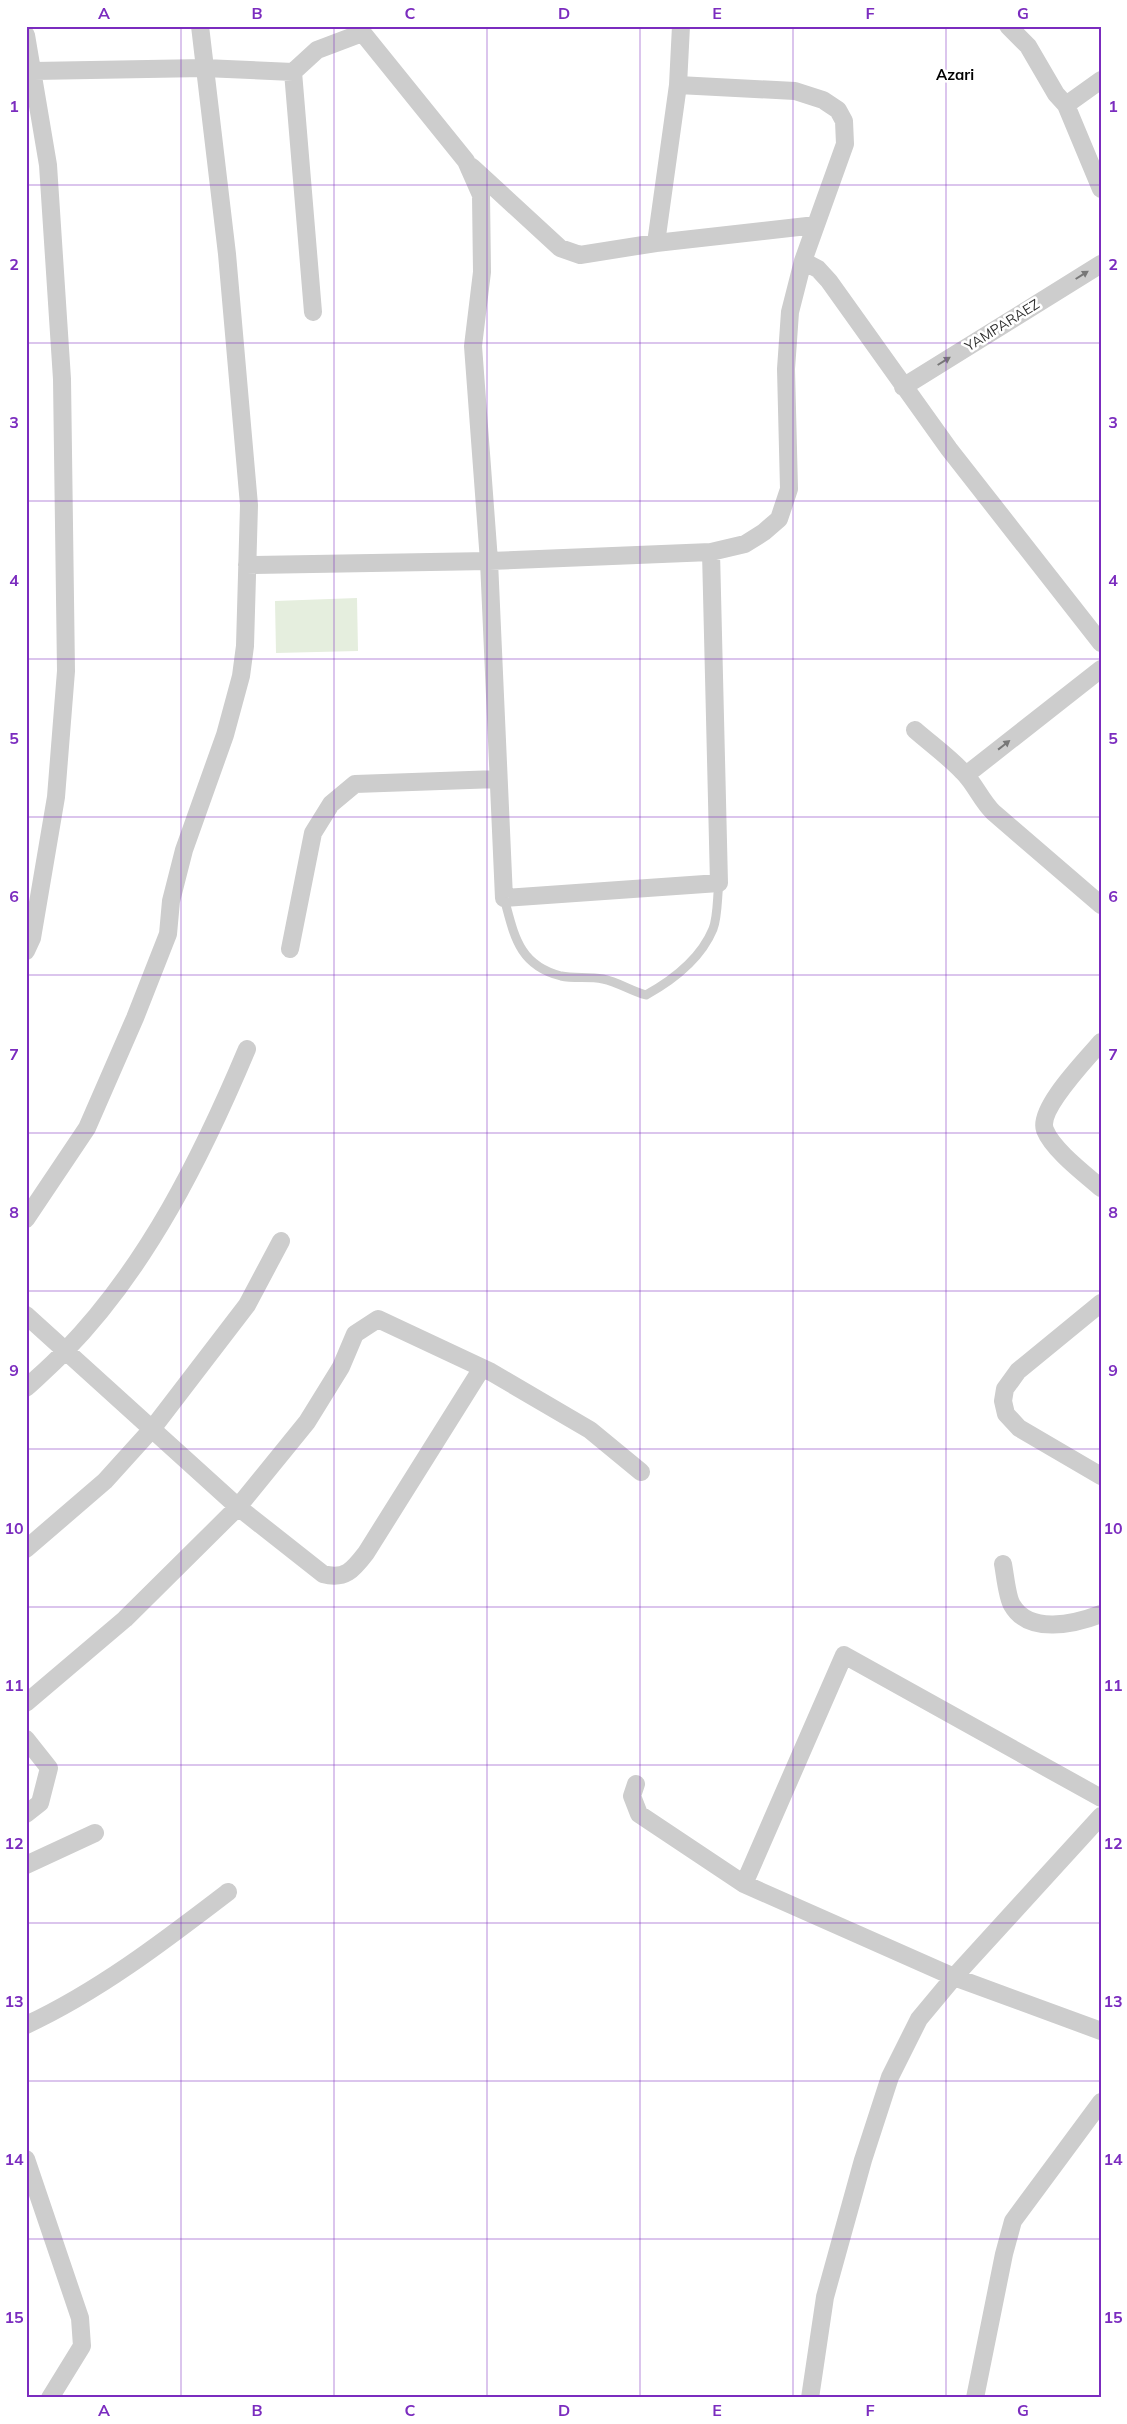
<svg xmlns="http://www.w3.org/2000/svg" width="1127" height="2424" font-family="Mulish,sans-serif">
	<rect width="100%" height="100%" fill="#fff"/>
	<path fill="#e5eede" d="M357,598L358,651L276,653L275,601Z"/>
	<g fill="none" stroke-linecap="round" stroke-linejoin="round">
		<path stroke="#cdcdcd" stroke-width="9" d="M504,898C514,934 518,965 561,976C574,979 589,976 603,979C618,982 631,991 646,995C673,980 701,958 713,929C718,916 717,897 719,883"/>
		<path stroke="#cdcdcd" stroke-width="18" d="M357,26L466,161L481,195L482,272L473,346L489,561L504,898L719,883L711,552
			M1008,26L1028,46L1056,94L1066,105L1101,189
			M26,35L48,165L62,379L66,671L56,797L32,938L26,951
			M34,71L204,68L293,72L317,50L362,33
			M293,72L313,312
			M1066,105L1101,80
			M472,167L560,248L580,255L656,243L816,225
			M656,243L678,85L681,26
			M803,261L818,269L829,281L949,449L1101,643
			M903,387L1101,264
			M247,565L489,561L711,552L745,544L764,532L779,519L789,489L786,369L790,312L803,261L845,144L844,121L838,110L823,100L795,91L678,85
			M915,730C931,744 949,757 963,772C975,784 981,800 993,812L1101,905
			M966,775L1101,669
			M290,949L313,833L331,804L355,784L498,779
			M1101,1042C1087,1059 1037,1109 1045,1130C1053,1150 1085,1174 1101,1188
			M26,1219L87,1128L135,1018L168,934L171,901L184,850L225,735L241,676L245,646L249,505L227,254L200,26
			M1101,1303L1018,1371L1005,1389L1003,1401L1006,1414L1019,1428L1101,1476
			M26,1315L238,1507L323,1574C345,1580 353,1570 366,1553L482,1368
			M26,1388C39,1376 53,1364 65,1351C147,1267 202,1156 247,1049
			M26,1549L105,1481L152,1429L247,1305L281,1241
			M1003,1564C1005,1574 1007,1597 1012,1605C1029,1635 1075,1624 1101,1614
			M26,1703L125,1619L238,1507L307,1422L341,1367L355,1334L378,1319L491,1372L590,1430L641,1472
			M26,1739L49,1768L40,1803L26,1814
			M636,1784L632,1796L639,1814L744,1884L954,1977L1101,2031
			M26,1865L95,1833
			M744,1884L844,1655L1101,1798
			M26,2025C99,1991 164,1941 228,1892
			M26,2159L80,2318L82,2346L50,2398
			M810,2398L825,2297L863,2160L890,2077L919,2019L954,1977L1101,1816
			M975,2398L1004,2254L1013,2221L1101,2102"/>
	</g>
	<defs><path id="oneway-solid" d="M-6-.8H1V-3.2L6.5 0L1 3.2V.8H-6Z" transform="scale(1.25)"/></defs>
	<g fill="#777">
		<use href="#oneway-solid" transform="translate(1082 275) rotate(-32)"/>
		<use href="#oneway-solid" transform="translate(944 361) rotate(-32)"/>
		<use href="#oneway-solid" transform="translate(1004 745) rotate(-38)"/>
	</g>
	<path fill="none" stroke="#7b2cbf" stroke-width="1" stroke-opacity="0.55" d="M181,26V2398M334,26V2398M487,26V2398M640,26V2398M793,26V2398M946,26V2398M26,185H1101M26,343H1101M26,501H1101M26,659H1101M26,817H1101M26,975H1101M26,1133H1101M26,1291H1101M26,1449H1101M26,1607H1101M26,1765H1101M26,1923H1101M26,2081H1101M26,2239H1101"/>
	<g text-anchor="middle" stroke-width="5" stroke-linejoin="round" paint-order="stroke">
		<g font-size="14" fill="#303030" stroke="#fff">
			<text transform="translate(1002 325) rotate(-32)" y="5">YAMPARAEZ</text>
		</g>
		<g font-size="15" font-weight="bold" fill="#000" stroke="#fff">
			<text x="955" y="80">Azari</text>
		</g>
	</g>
	<rect width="1127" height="2424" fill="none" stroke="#ffffff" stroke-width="55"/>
	<rect x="28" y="28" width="1072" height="2368" fill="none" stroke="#7b2cbf" stroke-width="2"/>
	<g font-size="16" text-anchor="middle" font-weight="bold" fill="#7b2cbf">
		<text x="104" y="19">A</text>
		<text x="257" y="19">B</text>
		<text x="410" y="19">C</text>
		<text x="564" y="19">D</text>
		<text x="717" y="19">E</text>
		<text x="870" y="19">F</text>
		<text x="1023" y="19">G</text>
		<text x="14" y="112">1</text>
		<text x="1113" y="112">1</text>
		<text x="14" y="270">2</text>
		<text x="1113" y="270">2</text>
		<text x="14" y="428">3</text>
		<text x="1113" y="428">3</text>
		<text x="14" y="586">4</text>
		<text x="1113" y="586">4</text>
		<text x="14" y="744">5</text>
		<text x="1113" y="744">5</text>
		<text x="14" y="902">6</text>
		<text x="1113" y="902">6</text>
		<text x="14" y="1060">7</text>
		<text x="1113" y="1060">7</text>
		<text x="14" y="1218">8</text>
		<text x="1113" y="1218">8</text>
		<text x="14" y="1376">9</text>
		<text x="1113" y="1376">9</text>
		<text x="14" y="1534">10</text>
		<text x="1113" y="1534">10</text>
		<text x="14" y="1691">11</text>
		<text x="1113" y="1691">11</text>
		<text x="14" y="1849">12</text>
		<text x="1113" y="1849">12</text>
		<text x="14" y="2007">13</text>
		<text x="1113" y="2007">13</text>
		<text x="14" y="2165">14</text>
		<text x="1113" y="2165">14</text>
		<text x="14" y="2323">15</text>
		<text x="1113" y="2323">15</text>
		<text x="104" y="2416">A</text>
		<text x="257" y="2416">B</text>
		<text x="410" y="2416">C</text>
		<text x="564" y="2416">D</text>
		<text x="717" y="2416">E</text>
		<text x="870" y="2416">F</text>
		<text x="1023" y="2416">G</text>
	</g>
</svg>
